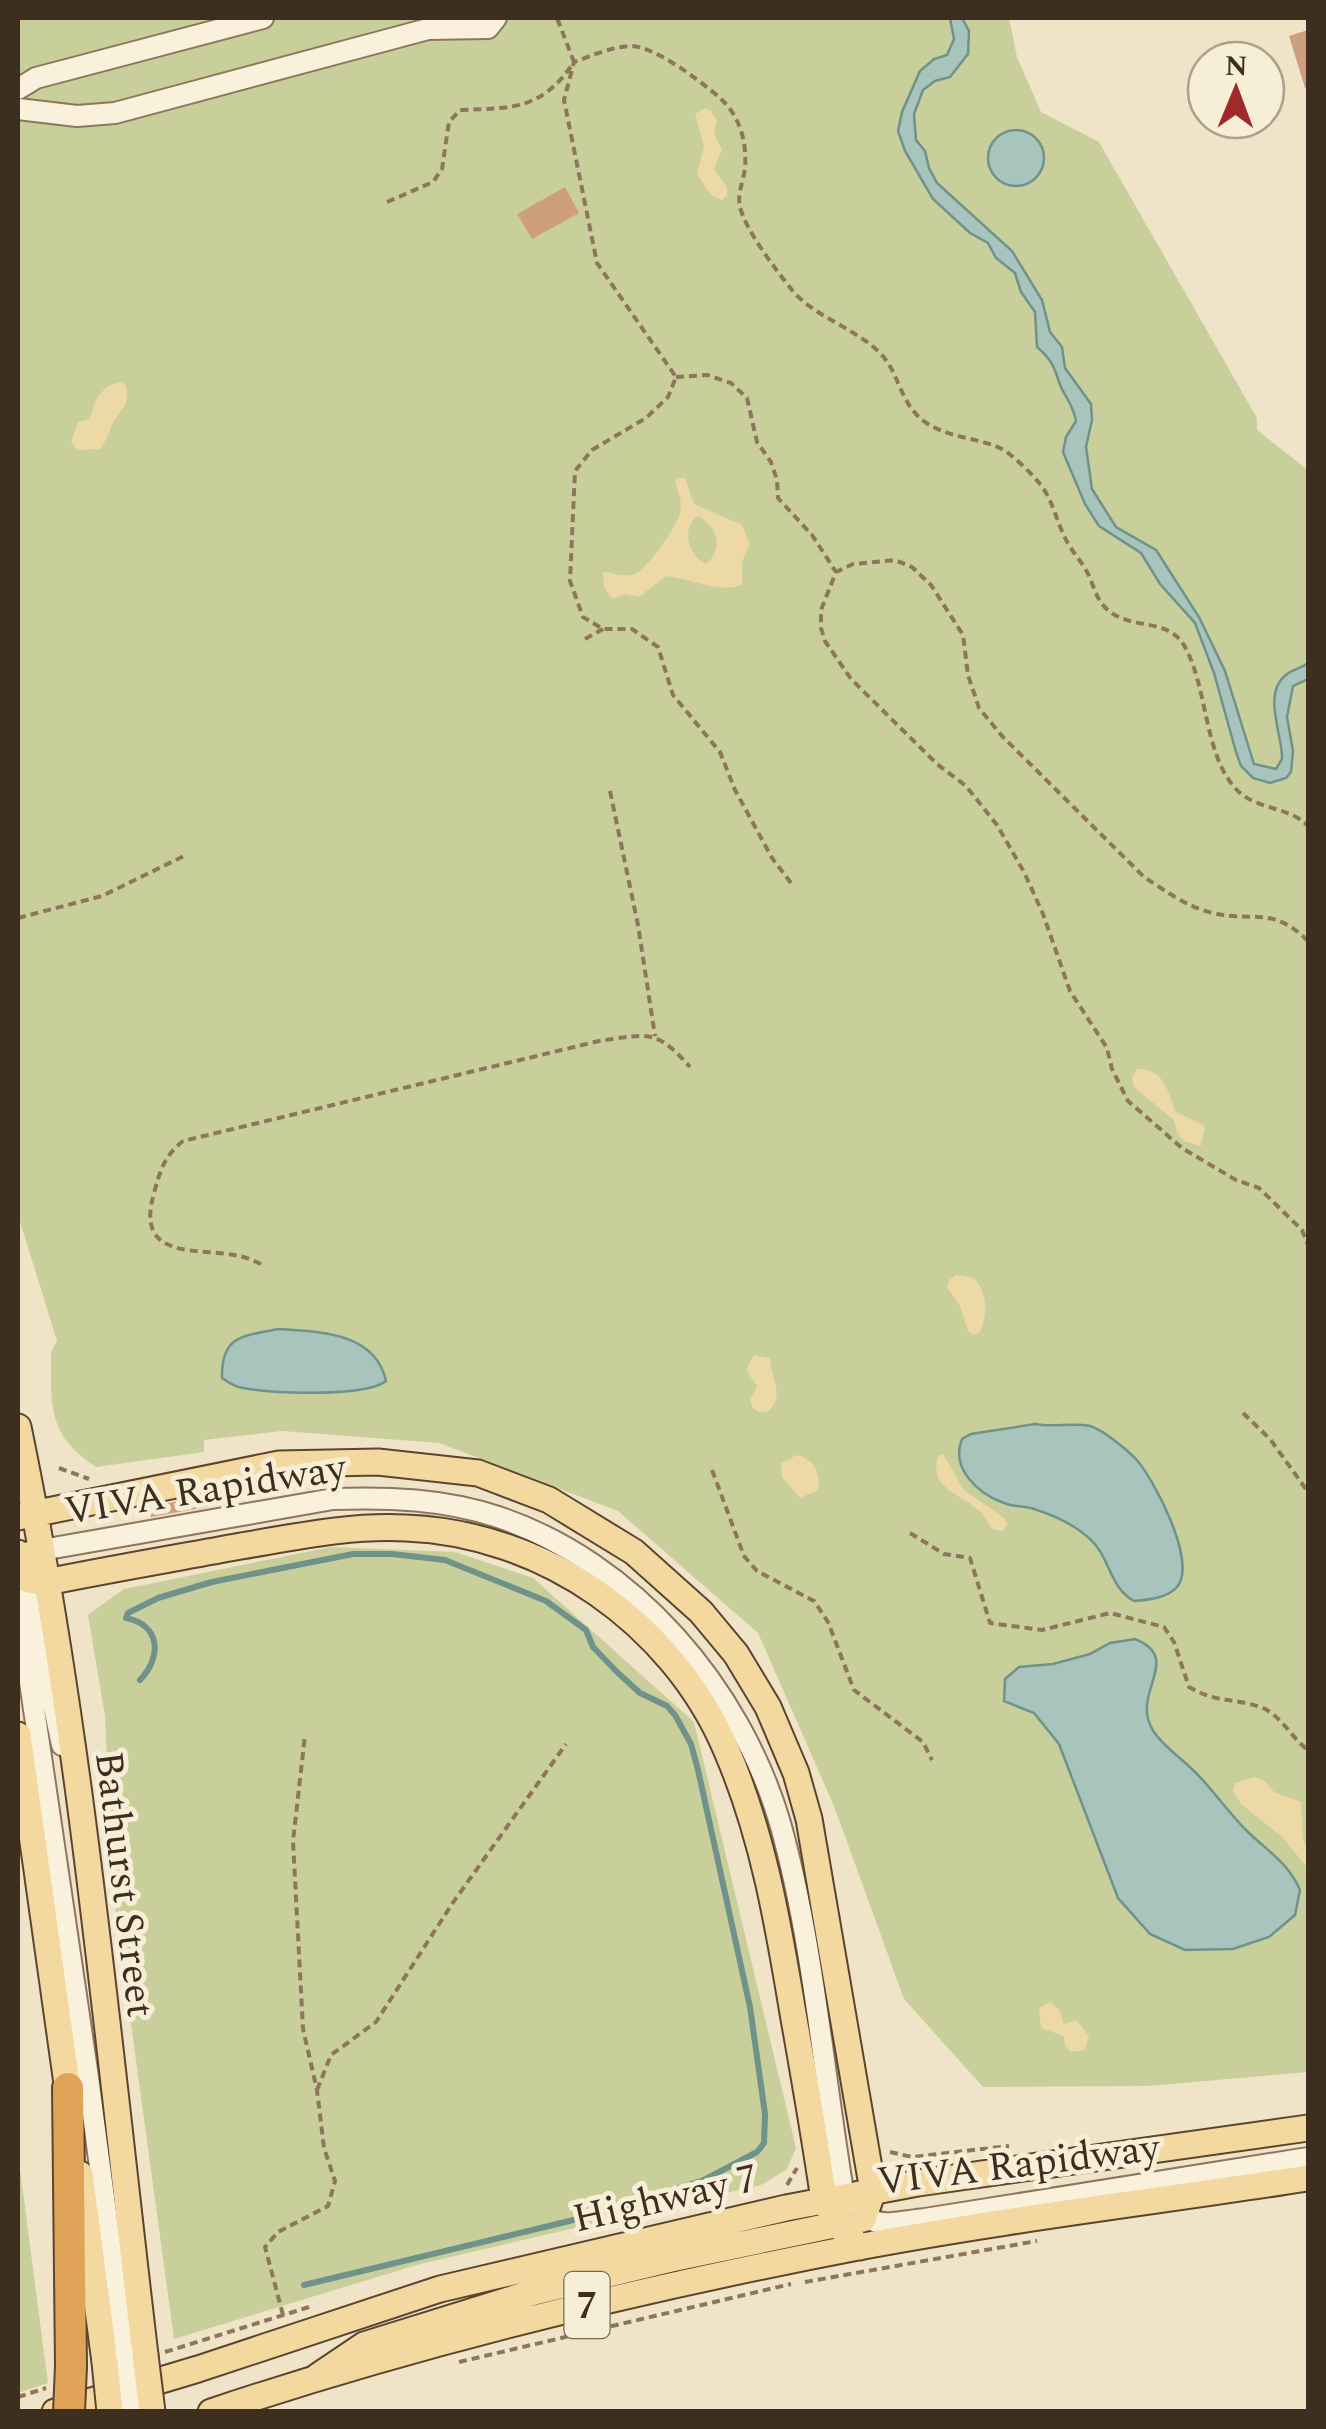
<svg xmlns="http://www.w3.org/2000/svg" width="1326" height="2429" font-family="Spectral,serif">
	<rect width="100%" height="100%" fill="#f0e4c8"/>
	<path fill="#c9cf9b" d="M18,18H1009L1017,57L1041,112L1099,142L1257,418V430L1308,470V2072L1147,2086L983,2087L904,1999L834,1806L758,1633L618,1511L439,1443L282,1431L204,1440V1452L96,1467C47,1435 51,1406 51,1352L57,1341L18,1215Z
		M331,1547L455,1552L533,1578L694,1722L796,2148L787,2169L761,2185L420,2264L174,2339L113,1892L105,1716L88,1615L124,1589Z
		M18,2154L48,2383L18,2393Z"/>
	<path fill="#ecd9a5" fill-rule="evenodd" d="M705,108L710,110L717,120L714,134L722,149L714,169L727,187V196L722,200L711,195L697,174L704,146L695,114Z
		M120,382L126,385C130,410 120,407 112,425C108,434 107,440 100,449L77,450L71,442L78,422L90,419C94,402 100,386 120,382Z
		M678,478H685L694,504L742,525L750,544L742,562V584C725,595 688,578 666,576L639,597L623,594L613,599L604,588L603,572C614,573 623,578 634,574C648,569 677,526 680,513C683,501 678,492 675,482ZM698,516C718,526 724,549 706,564C689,556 680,528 698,516Z
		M1137,1069C1164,1068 1167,1090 1176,1112L1205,1126L1201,1146L1184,1141L1177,1132L1174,1120L1134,1087L1132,1077Z
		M956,1275L974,1278C988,1294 988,1314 980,1332L973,1335L968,1331L960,1306L947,1287L949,1280Z
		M754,1355L770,1358C771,1377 786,1398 767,1412H758L752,1407L750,1400L757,1386L746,1370Z
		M943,1454L964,1490L1004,1518L1007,1523L1003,1531L992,1529C987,1522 984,1514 977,1509C957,1492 929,1488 938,1456Z
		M797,1455C814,1459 822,1475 818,1490L800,1498L782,1477L781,1463Z
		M1254,1777L1265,1781L1274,1792L1301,1802L1303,1838L1308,1853V1868L1282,1837L1241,1804L1233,1791L1235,1783Z
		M1050,2002L1059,2010L1064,2024L1076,2020L1089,2036L1085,2050L1071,2052L1065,2046L1064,2036L1041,2028L1039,2008Z"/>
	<path fill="#a9c4bc" stroke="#6f938a" stroke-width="2.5" d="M950,18H962L969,31L968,54L950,77L935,81L923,90L914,114L916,140L925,151L929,168L937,183L1012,251L1042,300L1050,332L1062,347L1065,368L1091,404L1092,420L1086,447L1092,489L1116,527L1156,550L1199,617L1225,671L1254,764L1276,769L1282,759C1283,735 1261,693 1287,674C1294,669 1302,668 1308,663V679L1293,686L1287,717L1293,751L1291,772L1286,778L1270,783L1253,778L1241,766L1236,752L1214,673L1195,623L1160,584L1141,553L1099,526L1085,504L1063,452L1066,437L1076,421C1072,401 1064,397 1059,382C1054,366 1051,359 1037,347L1035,312L1021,292L1015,273L996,258L988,243L970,233L933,199L905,151L898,131L902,112L920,71L934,59L947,55L954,39Z
		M988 158a28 28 0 1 1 56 0a28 28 0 1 1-56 0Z
		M278,1329C320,1332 375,1332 386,1381C366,1397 271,1394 243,1388C235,1387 229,1383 222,1378C221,1336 242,1336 278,1329Z
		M1035,1424C1053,1428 1073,1422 1090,1426C1103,1430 1125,1448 1135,1458C1153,1477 1198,1562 1177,1587C1168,1598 1147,1600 1134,1601C1109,1587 1110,1557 1090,1539C1075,1525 1053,1515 1034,1509C1025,1506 1014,1507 1004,1503C978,1494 950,1468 962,1439L971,1434Z
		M1135,1639C1185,1659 1128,1694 1154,1732C1164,1747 1180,1757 1193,1770C1213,1789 1229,1814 1249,1833C1269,1852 1289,1864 1300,1890L1295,1915L1269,1937L1233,1949L1185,1950L1150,1934L1118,1898L1059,1744L1034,1713L1004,1701L1005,1679L1019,1667L1053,1664L1090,1654L1110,1643Z"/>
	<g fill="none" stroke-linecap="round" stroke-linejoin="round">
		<path stroke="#6f938a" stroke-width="6" d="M140,1680C162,1657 161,1625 126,1618L128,1613L158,1598L212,1582L353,1554H392L445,1560L546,1601L586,1630L593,1647L618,1673L640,1693L667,1706L675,1715L691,1744L698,1770L750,2007L765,2114L764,2143L757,2152L704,2180L586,2217L304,2285"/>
	</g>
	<path fill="#cf9f7d" d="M1308,30V88H1305L1289,36Z
		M565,187L579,213L532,239L517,214Z
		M227,1491L229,1503L151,1517L149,1507Z"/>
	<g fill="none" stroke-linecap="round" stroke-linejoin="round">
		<g stroke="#8d765c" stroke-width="24">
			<path id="minor" d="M18,89L36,78L263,18
				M18,109L77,116L115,113L428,29L488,28L496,18
				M23,1589L20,1614L88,2077L125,2355
				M62,1745L34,1613L23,1587L20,1569L25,1553L333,1499C388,1497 444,1499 498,1517C633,1562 740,1687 780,1823C814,1944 823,2073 844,2197C874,2231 883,2224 925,2219L1308,2158"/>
		</g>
		<g stroke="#5b4430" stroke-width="29">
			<path id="major" d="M18,1427C81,1732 108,2045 145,2355
				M18,1517L279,1464L378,1462L478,1473L549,1500L634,1552L701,1612L736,1654L768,1707L796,1773L809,1819L873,2191L863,2219L671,2259L534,2292L364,2345L318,2376
				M18,1553L20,1569L28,1580L47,1582C111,1569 176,1558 241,1546C295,1537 350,1525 406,1528C543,1533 672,1623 726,1749C763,1834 778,1923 793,2013C804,2075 815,2138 824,2200L838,2225L860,2247
				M18,1735L70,2105
				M80,2174L105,2362
				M55,2412L198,2369L440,2289L786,2208L918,2183L1308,2128
				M211,2412C423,2341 639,2289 858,2247C1007,2219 1159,2201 1308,2178"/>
		</g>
		<g stroke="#5b4430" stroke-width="34">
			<path id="highway" d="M68,2088L71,2366"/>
		</g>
		<path stroke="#8d765c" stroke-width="4" stroke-dasharray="8 5" stroke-linecap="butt" d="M387,202L433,182L442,169L449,122L460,110C513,108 542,110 574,62L557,18
			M676,377L707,375L731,383L747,398L757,442L771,462L777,480L778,498L812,535L836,572
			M585,639L603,629
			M610,791L638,925L655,1036
			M791,883L772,858L735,790L720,752L673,695L658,647L632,629H603L583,617L570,581L575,471L592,450L646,418L668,397L676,377L597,263L564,100L574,62C591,56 613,46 632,46C656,47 705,84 722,100C741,118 747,144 745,169C743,182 737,194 740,207C746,231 776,270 792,290C812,315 852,327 878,351C901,372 898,405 928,424C951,438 978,438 1000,448C1012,454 1031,473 1040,484C1054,501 1057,526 1069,545C1074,554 1081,561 1086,570C1092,580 1095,595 1102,604C1127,634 1167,614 1185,647C1208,689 1204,755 1236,789C1255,810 1289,806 1308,826
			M18,918L102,896L186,855
			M1308,941C1271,905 1255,923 1213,913C1189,908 1164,890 1144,877L1002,736L979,708L968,675L963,635L931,585L912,567L895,560L853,564L836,572L821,610V628L825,641L851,679L937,764L966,786L997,825L1024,872L1043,914L1070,991L1107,1048L1112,1069L1128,1101L1182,1148L1236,1180L1259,1188L1302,1230L1308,1245
			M261,1264C254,1261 246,1257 239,1256C199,1247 134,1262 154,1193C160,1171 164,1156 183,1141L599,1041C649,1034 655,1028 690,1067
			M1243,1413L1270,1439L1308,1492
			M59,1468L89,1479
			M712,1470L744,1556L757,1571L814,1601L828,1622L854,1690L923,1742L932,1760
			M910,1533L944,1554L970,1558L990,1623L1042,1630L1110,1613L1164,1627L1174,1642L1189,1687C1216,1703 1234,1698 1260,1707C1281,1714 1291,1738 1308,1750
			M317,2090L331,2055L376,2022L452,1904L566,1744
			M890,2152L912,2157L1009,2146
			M787,2185L797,2168
			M805,2282L1037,2241
			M283,2315L265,2247L278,2232L328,2206L335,2181L324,2148L317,2090L303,2029L293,1841L305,1735
			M165,2352L309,2307
			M459,2362L791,2284
			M18,2397L46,2388"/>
		<use href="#minor" stroke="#faf1dc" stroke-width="20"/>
		<use href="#major" stroke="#f3d9a0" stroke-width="25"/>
		<use href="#highway" stroke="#e0a458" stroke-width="30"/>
		<g stroke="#8d765c" stroke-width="24" stroke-linecap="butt">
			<path id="minor-bridge" d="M125,2355L132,2412"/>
		</g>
		<g stroke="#5b4430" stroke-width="29" stroke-linecap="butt">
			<path id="major-bridge" d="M145,2355L152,2412
				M105,2362L110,2412"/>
		</g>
		<g stroke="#5b4430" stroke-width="34" stroke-linecap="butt">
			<path id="highway-bridge" d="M69,2412L71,2366"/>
		</g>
		<use href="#minor-bridge" stroke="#faf1dc" stroke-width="20"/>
		<use href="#major-bridge" stroke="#f3d9a0" stroke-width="25"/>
		<use href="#highway-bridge" stroke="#e0a458" stroke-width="30"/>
	</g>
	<g text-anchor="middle" stroke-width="10" stroke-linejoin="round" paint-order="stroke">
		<rect fill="#f7eed8" stroke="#756857" stroke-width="2.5" x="564.5" y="2272" width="45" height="66" rx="8"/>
		<g font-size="38" font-weight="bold" fill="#3d2e20">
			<text x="587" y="2318">7</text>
		</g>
		<g font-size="40" fill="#3d2e20" stroke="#f7eed8">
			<text transform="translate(205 1488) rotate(-9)" y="14">VIVA Rapidway</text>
			<text transform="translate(126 1884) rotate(83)" y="14">Bathurst Street</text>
			<text transform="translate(1018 2163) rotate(-7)" y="14">VIVA Rapidway</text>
			<text transform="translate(665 2197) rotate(-13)" y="14">Highway 7</text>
		</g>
	</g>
	<rect width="1326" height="2429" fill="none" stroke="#3d2e20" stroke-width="40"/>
	<g transform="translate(1236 90) rotate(1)"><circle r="48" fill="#f7eed8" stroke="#ada18e" stroke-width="2.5"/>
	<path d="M0-8L18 38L0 25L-18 38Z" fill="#9e2a2b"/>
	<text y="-15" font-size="28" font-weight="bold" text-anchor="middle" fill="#3d2e20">N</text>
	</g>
</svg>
